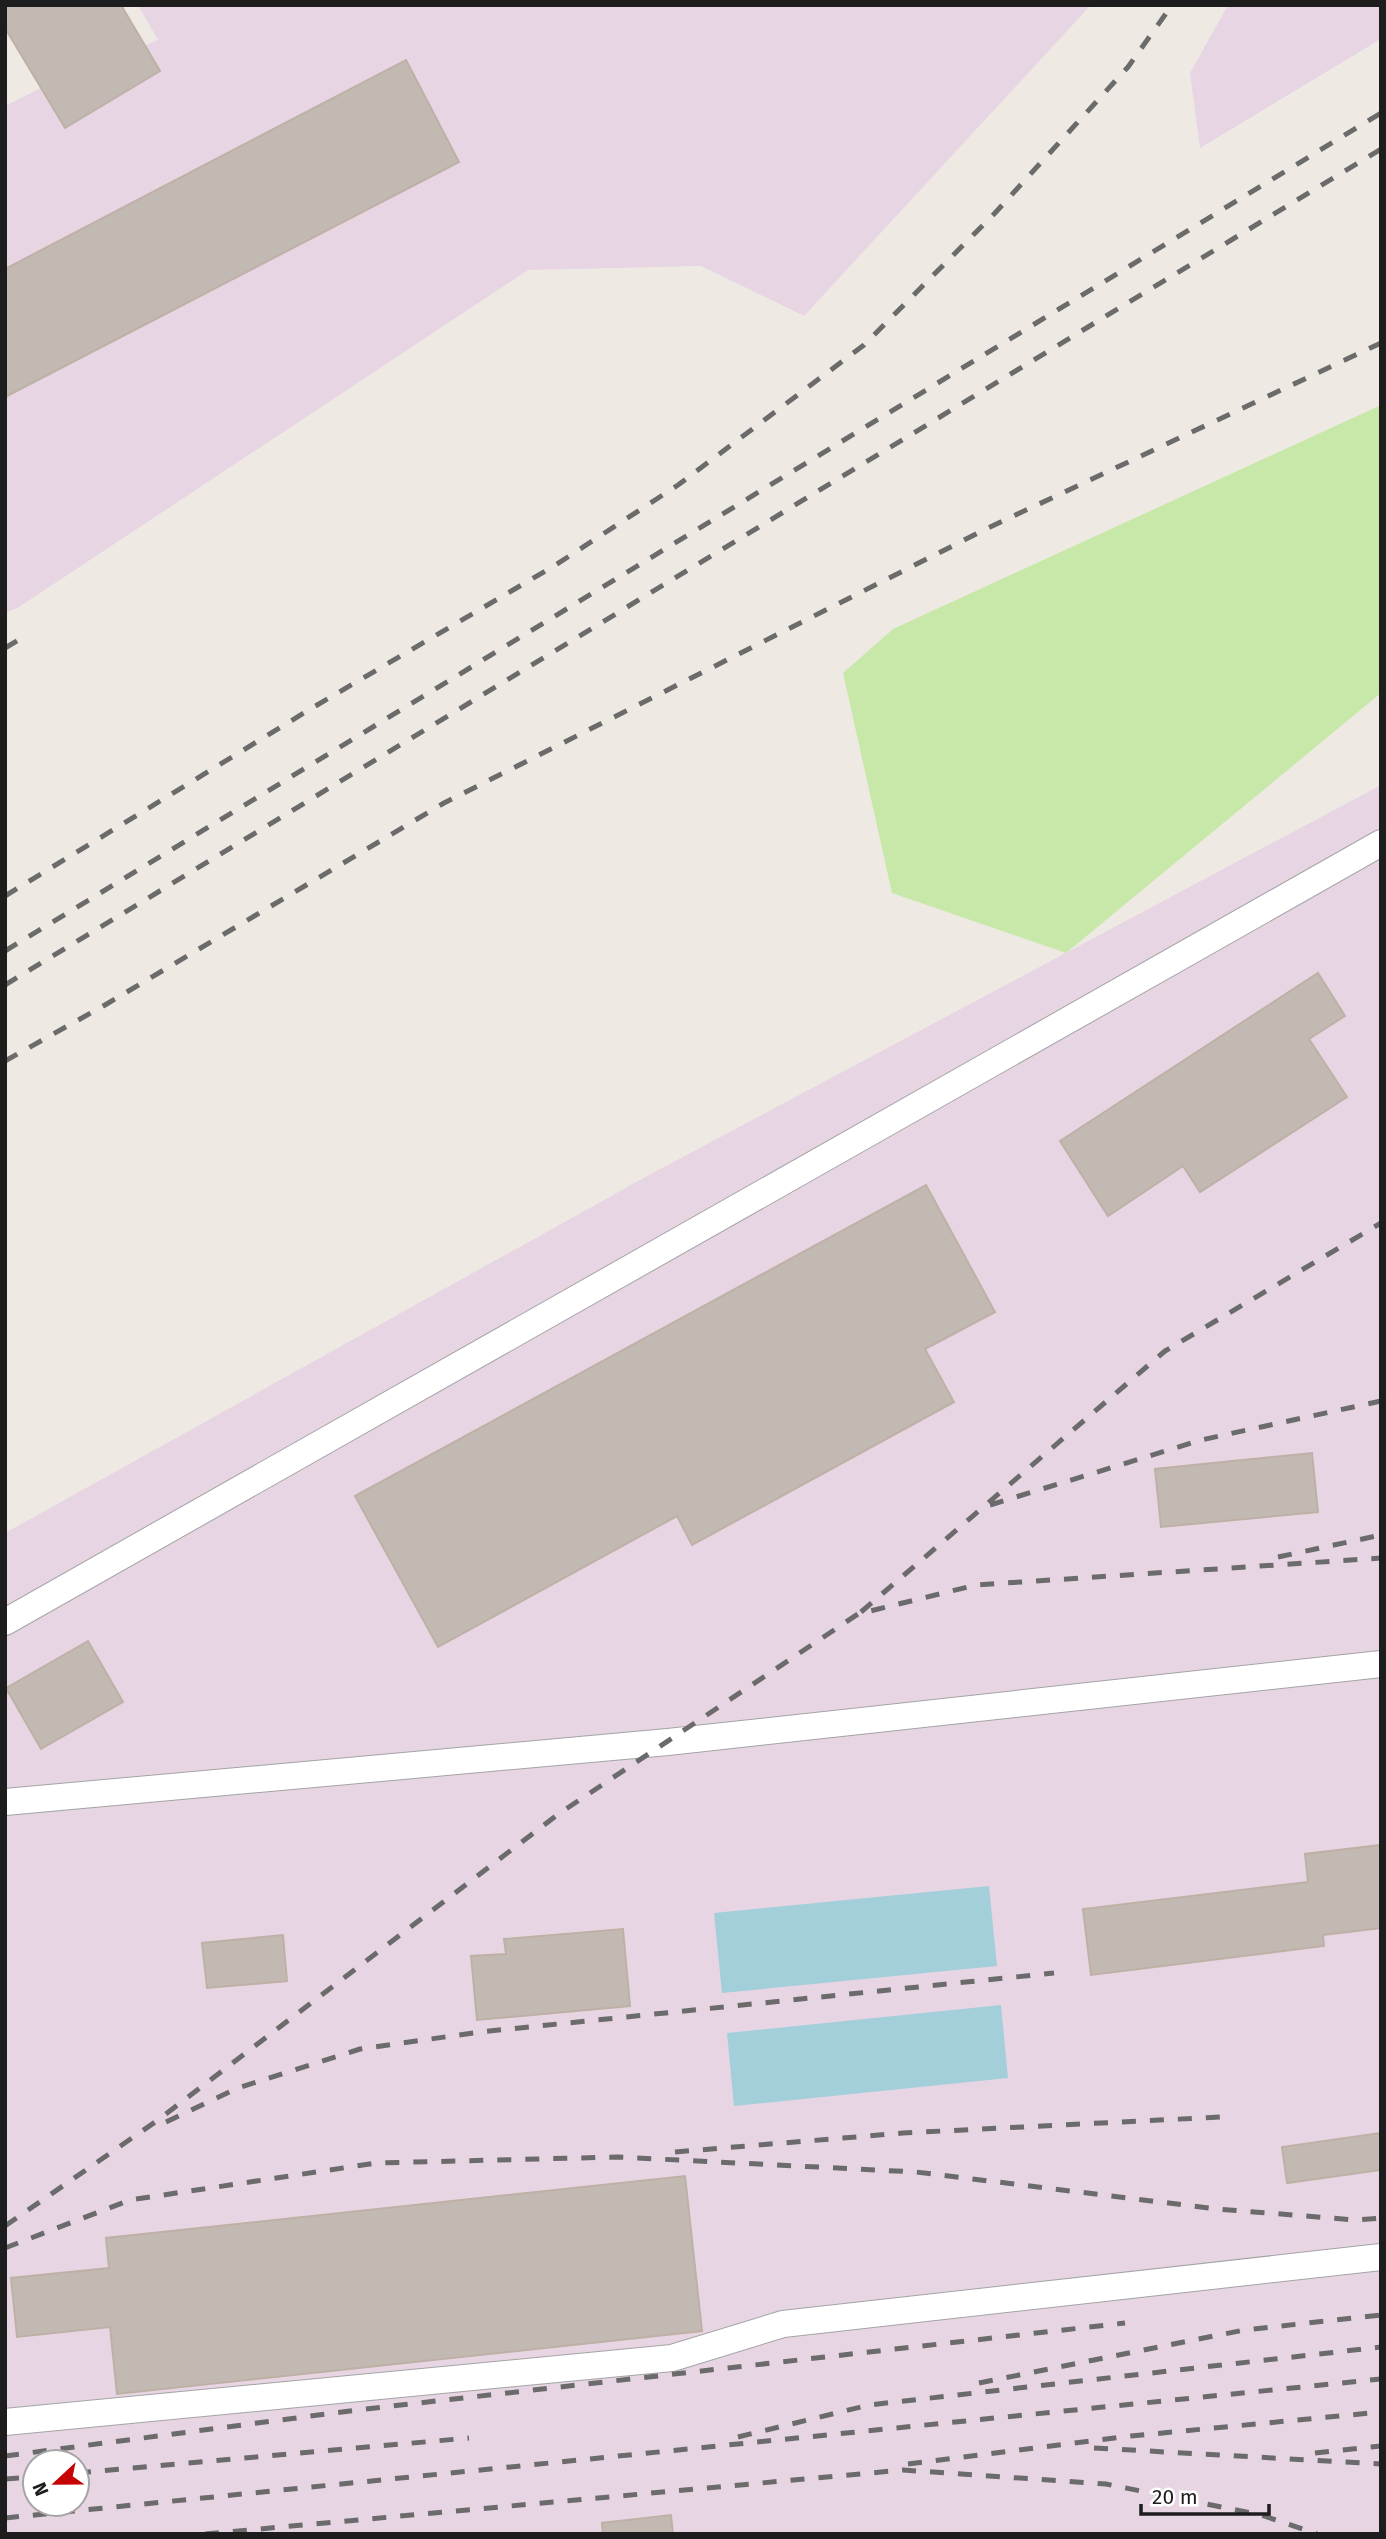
<svg xmlns="http://www.w3.org/2000/svg" width="1386" height="2539" font-family="'Fira Sans',sans-serif">
	<rect width="100%" height="100%" fill="#eeeae3"/>
	<path fill="#e7d5e4" fill-rule="evenodd" d="M138,5H1091L804,316L701,266L528,270L19,607L5,613V106L41,88L158,40Z
		M1228,5H1381V39L1200,148L1190,73Z
		M1381,785V2534H5V1533L649,1175ZM35,2462H77V2504H35Z"/>
	<path fill="#c8e8a9" d="M1381,405V693L1066,953L892,893L843,673L893,629Z"/>
	<path fill="#a3cfdb" d="M989,1886L997,1966L722,1993L714,1913Z
		M1001,2005L1008,2078L734,2106L727,2033Z"/>
	<path fill="#c2bab2" stroke="#bfb0a5" stroke-width="2" d="M5,5H121L160,71L65,128L5,28Z
		M406,60L459,162L5,397V269Z
		M1318,973L1345,1016L1309,1039L1347,1097L1200,1192L1183,1166L1108,1216L1060,1141Z
		M926,1185L995,1312L925,1349L954,1402L692,1545L677,1516L438,1647L355,1496Z
		M1312,1453L1318,1512L1161,1527L1155,1469Z
		M88,1641L123,1702L41,1749L6,1688Z
		M1381,1845V1928L1323,1935L1324,1946L1091,1975L1083,1909L1308,1882L1305,1854Z
		M623,1929L630,2006L477,2020L471,1956L506,1954L504,1939Z
		M283,1935L287,1981L207,1988L202,1943Z
		M1381,2133V2170L1287,2183L1282,2147Z
		M685,2176L702,2331L117,2394L110,2327L17,2337L11,2278L109,2268L106,2238Z
		M671,2515L673,2534H603L602,2523Z"/>
	<g fill="none" stroke-linecap="round" stroke-linejoin="round">
		<g stroke="#a4a4a4" stroke-width="28">
			<path id="service" d="M5,1622L1381,843
				M5,1802L668,1742L1381,1664
				M5,2422L672,2358L783,2324L1381,2257"/>
		</g>
		<use href="#service" stroke="#fff" stroke-width="26"/>
		<path stroke="#6b6b6b" stroke-width="5" stroke-dasharray="14 14" stroke-linecap="butt" d="M5,648L25,636
			M5,896L312,708L554,566L678,485L864,345L995,213L1128,67L1172,5
			M5,951L1381,113
			M5,985L1381,149
			M5,1061L105,1005L444,803L988,528L1381,343
			M990,1505L1201,1440L1381,1401
			M1278,1557L1381,1535
			M861,1612L1165,1351L1381,1223
			M166,2122L238,2088L360,2049L480,2032L1054,1973
			M675,2152L903,2133L1220,2117
			M5,2226L158,2120L557,1815L858,1614L976,1585L1381,1558
			M5,2248L130,2200L376,2163L618,2157L916,2172L1217,2209L1356,2220L1381,2218
			M979,2383L1244,2330L1381,2315
			M738,2437L869,2405L1381,2347
			M1094,2448L1381,2464
			M1315,2453L1381,2446
			M5,2456L357,2410L1125,2323
			M908,2464L1131,2436L1381,2412
			M77,2473L469,2438
			M5,2479L35,2477
			M5,2518L1381,2379
			M205,2534L903,2470L1106,2484L1261,2515L1317,2534"/>
	</g>
	<rect width="1386" height="2539" fill="none" stroke="#1d1d1d" stroke-width="14"/>
	<g transform="translate(56 2483) rotate(248)"><circle r="33" fill="#ffffff" stroke="#a5a5a5" stroke-width="2"/>
	<path d="M0-5L12 26L0 18L-12 26Z" fill="#c60305"/>
	<text y="-10" font-size="19" font-weight="bold" text-anchor="middle" fill="#1d1d1d">N</text>
	</g>
	<path d="M1141 2504v10h128v-10" fill="none" stroke="#1d1d1d" stroke-width="3.5"/>
	<text x="1152" y="2504" font-size="21" fill="#1d1d1d" stroke="#ffffff" stroke-width="5" paint-order="stroke">20 m</text>
</svg>
